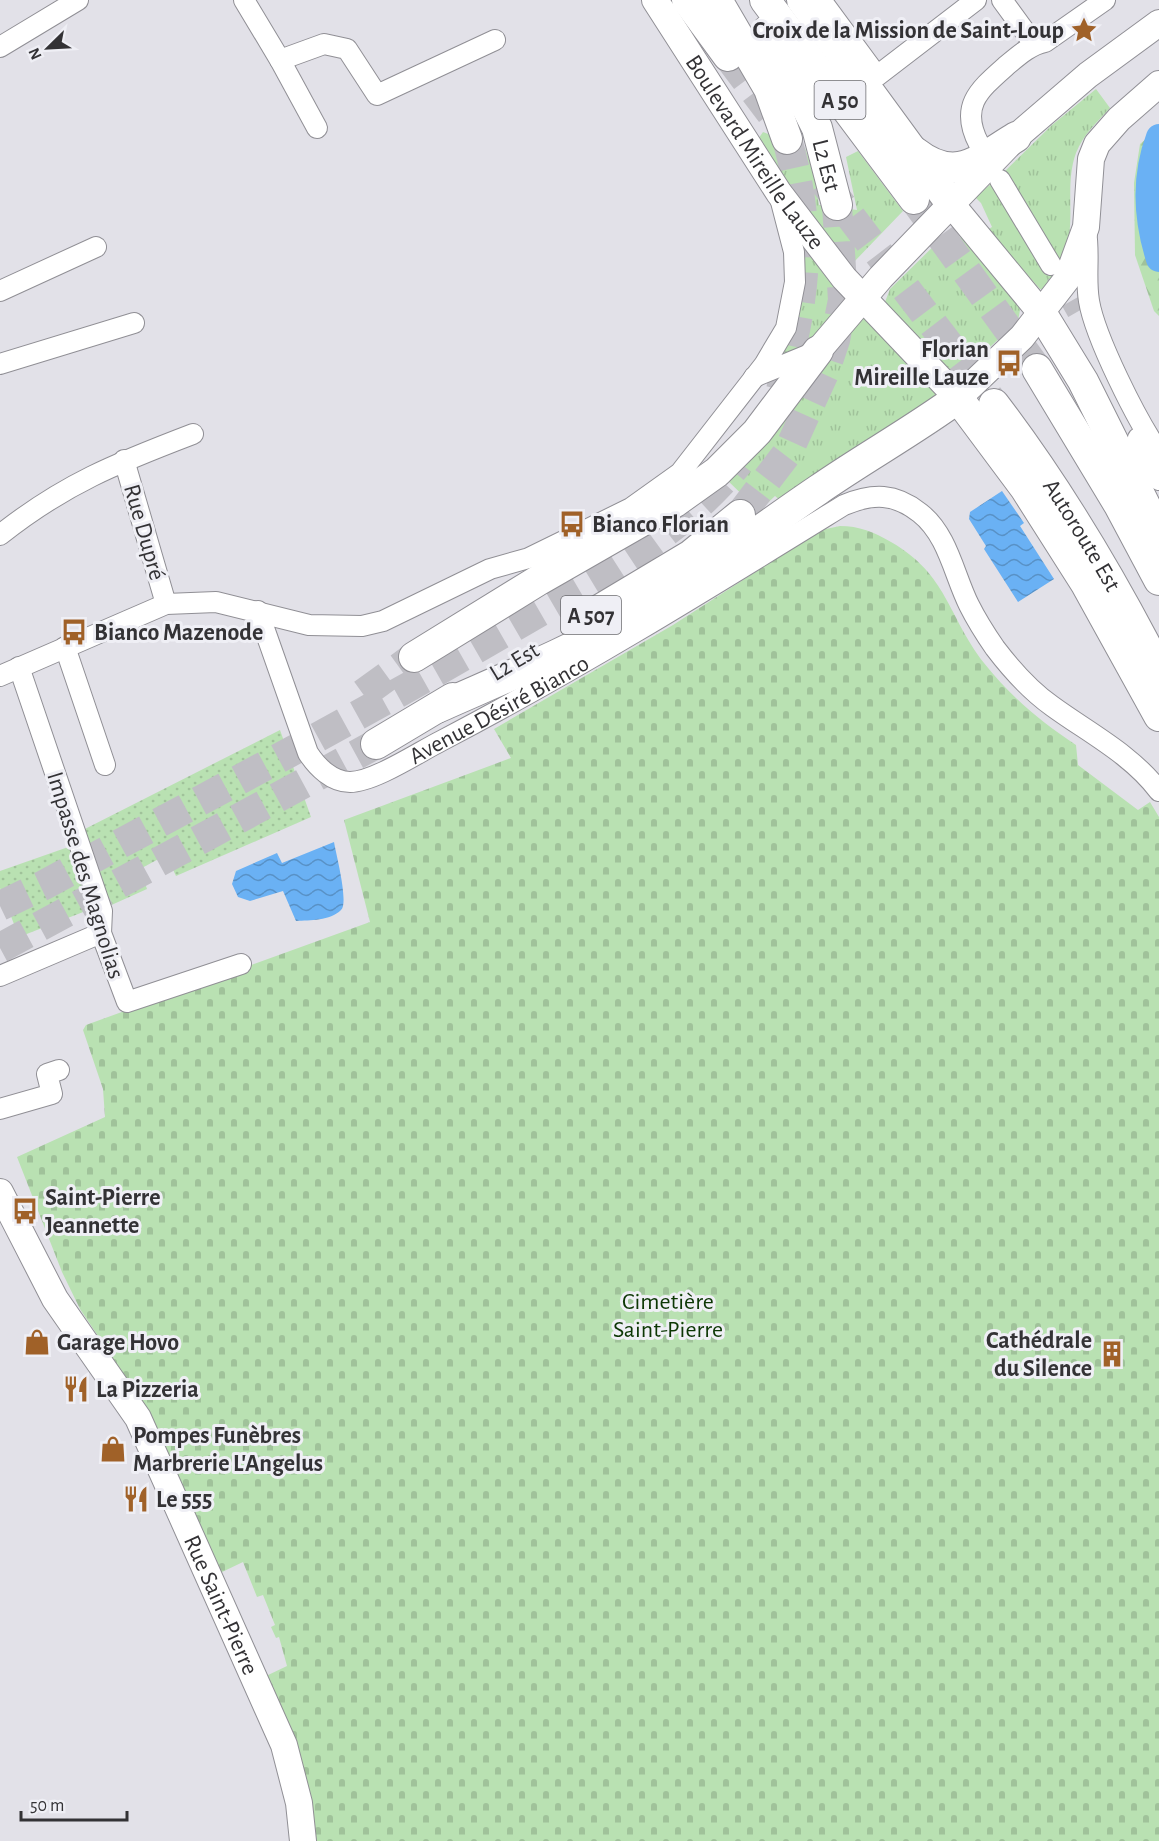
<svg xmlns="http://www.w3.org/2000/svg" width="1159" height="1841" font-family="'Alegreya Sans',sans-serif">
	<defs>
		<pattern id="grass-tufts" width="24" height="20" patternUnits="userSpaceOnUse" patternTransform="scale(1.5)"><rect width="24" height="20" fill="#b9e1b2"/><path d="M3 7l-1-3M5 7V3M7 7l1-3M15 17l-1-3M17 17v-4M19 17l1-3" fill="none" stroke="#a0c29a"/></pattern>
		<pattern id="forest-firs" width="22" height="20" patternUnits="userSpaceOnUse" patternTransform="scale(1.5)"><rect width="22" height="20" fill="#b9e1b2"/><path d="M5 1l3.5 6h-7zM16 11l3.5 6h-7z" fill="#a0c29a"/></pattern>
		<pattern id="cemetery-stones" width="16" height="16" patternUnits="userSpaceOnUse" patternTransform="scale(1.5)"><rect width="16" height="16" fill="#b9e1b2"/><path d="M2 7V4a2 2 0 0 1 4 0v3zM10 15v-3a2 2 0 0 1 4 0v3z" fill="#a0c29a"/></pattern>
		<pattern id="park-dots" width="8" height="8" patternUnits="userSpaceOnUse" patternTransform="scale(1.5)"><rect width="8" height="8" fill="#b9e1b2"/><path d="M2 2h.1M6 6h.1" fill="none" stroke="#a0c29a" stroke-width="1.8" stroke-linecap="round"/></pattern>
		<pattern id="water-waves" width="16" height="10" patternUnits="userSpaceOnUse" patternTransform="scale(1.5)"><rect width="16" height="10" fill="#6ab1f4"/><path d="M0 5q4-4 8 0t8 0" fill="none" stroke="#5891c6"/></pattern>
	</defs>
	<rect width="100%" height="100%" fill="#e2e1e8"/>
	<path fill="url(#grass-tufts)" d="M1096,89L1110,108C1097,122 1083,135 1076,153C1066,180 1073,209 1069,237C1066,256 1058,272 1048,289H1040L987,230L992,227L981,203L975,197L991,184L1047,273L1001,175L1052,125Z
		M763,132L805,148L814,175L819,205L857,210L846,157L858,151L903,211L853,263L848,262L756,142Z
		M951,233L966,240L1017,301L1020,310L1018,321L963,372L947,369L890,312L885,302L890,289L946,234Z
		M795,236L840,295L841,302C833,323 794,355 774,363Z
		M863,317L936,391L937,395L782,502L775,496L759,511L725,478L854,318Z"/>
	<path fill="url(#forest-firs)" d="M1159,128V316L1154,311L1135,255L1134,183L1140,144Z"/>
	<path fill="url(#cemetery-stones)" d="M840,526C859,526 874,532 891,542C948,575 947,615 984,663C1010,696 1041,722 1076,745L1078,765L1138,810L1150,802L1159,817V1841H314L266,1676L287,1666L279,1637L276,1638L271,1627L275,1625L263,1595L257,1597L243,1562L220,1573L152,1417L80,1309L62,1272L17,1157L105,1117L103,1089L83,1030L86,1025L370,922L344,820L511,758L494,729L673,625L821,530Z"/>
	<path fill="url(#park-dots)" d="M280,730L311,817L176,876L166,855L140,869L147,889L107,907L77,833Z
		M74,845L96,907L19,937L0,888V871Z"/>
	<path fill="url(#water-waves)" d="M1002,491L1024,523L1020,526L1054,579L1018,602L984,549L986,546L969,519L970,512Z
		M334,842C336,854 349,903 341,910C330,921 310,920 296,921L283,891L250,901L238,897L232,884L236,871L277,853L282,863Z"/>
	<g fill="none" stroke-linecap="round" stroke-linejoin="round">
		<path stroke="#6ab1f4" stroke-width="26" d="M1159,137C1144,177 1146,218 1159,259"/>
		<path stroke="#bfbec4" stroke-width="20" stroke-dasharray="20 10" stroke-linecap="butt" d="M1056,275L1077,312"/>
		<path stroke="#bfbec4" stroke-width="30" stroke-dasharray="30 15" stroke-linecap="butt" d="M728,56L771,113
			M824,182L994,404
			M914,199L1037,369
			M781,390C806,293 814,237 787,139
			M740,515L788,452L824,373L835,340L843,300L837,205
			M363,694L414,657
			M0,906L44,885C198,801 354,720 505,632C588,583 678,538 739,462
			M0,948L376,744"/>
		<g stroke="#908f95" stroke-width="22">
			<g id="minor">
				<path d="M244,0L280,60L324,44L347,49L377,95L495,40"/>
				<path d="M821,0L877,76L976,0"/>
				<path d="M1002,0L1034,44"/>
				<path d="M0,47L78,0"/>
				<path d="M280,60L317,128"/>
				<path d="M979,144C959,106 979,90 1006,66C1018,56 1030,45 1045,42L1105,0"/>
				<path d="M1000,180L1051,265"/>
				<path d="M1086,231C1090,255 1085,277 1089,301C1095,337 1137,421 1159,452"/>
				<path d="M0,291L96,247"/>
				<path d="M0,364L134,323"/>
				<path d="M754,377L815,352"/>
				<path d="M1138,438L1159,480"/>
				<path d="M124,460L166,604"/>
				<path d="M0,535C64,484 117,463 193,434"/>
				<path id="s1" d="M258,611L308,753C317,767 332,782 350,782C374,782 419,752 441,741C579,669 711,587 844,505C873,493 895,493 920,513C948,535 954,575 969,605C976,619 986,635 995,648C1011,669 1031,691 1052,706C1089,733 1131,754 1159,791"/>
				<path d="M65,647L105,765"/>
				<path d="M19,667L102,911L101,933L127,1002L241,964"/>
				<path d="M0,676L166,604L216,602L309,625L362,626L383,621L490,569L529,558L631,508L680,473L764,365L786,328L795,282L794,252L780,198"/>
				<path d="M0,976L101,933"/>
				<path d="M0,1109L52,1094L47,1074L59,1070"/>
			</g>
		</g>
		<g stroke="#908f95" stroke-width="28">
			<g id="major">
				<path id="s2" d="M655,0L779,193L844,278L958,398L1022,337L1067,279L1086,227L1091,159L1097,144L1119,119L1159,84"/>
				<path d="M952,205L1042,314"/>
				<path d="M818,351L881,277L1016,137L1088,75L1159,23"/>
				<path id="s3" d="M0,1192L55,1299L138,1418L284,1745L299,1803L303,1841"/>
			</g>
		</g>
		<g stroke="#908f95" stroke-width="32">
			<g id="highway">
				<path d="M687,0L728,56"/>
				<path d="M717,0L769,89L787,139"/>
				<path d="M765,0L914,199"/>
				<path d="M802,0L952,205"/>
				<path id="s4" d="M768,30L817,128L837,205"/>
				<path d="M915,152C956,184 978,160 1016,137"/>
				<path d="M1042,314L1083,381L1159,533"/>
				<path d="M1037,369L1119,505L1159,580"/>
				<path id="s5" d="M994,404C1058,488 1111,577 1159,671"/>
				<path d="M579,622L691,555L740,515"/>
				<path d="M414,657L539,580L675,502L717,472L757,432L818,351"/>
				<path d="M437,708C502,679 571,651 634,615C698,577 756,532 818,490C864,458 913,431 958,398L1025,488L1086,584L1159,716"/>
				<path d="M376,744L453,698"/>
			</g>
		</g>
		<use href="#minor" stroke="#fff" stroke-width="20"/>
		<use href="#major" stroke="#fff" stroke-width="26"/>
		<use href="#highway" stroke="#fff" stroke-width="30"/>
	</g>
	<defs>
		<g id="sight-bare" transform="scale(2.07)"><path d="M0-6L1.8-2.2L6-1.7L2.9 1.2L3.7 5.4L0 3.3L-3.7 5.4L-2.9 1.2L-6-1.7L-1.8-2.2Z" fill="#a06128" stroke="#efeff5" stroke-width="2.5" paint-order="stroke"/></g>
		<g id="bus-bare" transform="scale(2.07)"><path d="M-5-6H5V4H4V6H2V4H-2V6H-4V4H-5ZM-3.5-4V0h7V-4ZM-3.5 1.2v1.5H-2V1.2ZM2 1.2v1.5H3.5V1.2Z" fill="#a06128" stroke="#efeff5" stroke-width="2.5" paint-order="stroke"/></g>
		<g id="shop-bare" transform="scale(2.07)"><path d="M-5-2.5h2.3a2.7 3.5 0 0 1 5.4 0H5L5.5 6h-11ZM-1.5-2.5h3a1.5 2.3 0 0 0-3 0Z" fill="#a06128" stroke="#efeff5" stroke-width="2.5" paint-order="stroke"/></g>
		<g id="building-bare" transform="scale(2.07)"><path d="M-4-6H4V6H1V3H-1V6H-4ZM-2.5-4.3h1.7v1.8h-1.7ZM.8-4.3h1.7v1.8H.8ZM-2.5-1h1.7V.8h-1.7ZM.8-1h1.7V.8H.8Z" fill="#a06128" stroke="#efeff5" stroke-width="2.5" paint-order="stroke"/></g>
		<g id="restaurant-bare" transform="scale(2.07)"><path d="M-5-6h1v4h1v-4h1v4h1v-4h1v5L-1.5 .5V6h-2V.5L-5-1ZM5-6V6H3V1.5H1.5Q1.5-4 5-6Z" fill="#a06128" stroke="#efeff5" stroke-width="2.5" paint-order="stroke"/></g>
	</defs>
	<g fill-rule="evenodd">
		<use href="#sight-bare" x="1084" y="30"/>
		<use href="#bus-bare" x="1009" y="363"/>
		<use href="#bus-bare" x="572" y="524"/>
		<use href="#bus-bare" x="74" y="632"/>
		<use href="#bus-bare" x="25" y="1211"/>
		<use href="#shop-bare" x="37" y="1342"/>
		<use href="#building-bare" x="1112" y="1354"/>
		<use href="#restaurant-bare" x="76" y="1389"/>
		<use href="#shop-bare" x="113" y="1449"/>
		<use href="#restaurant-bare" x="136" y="1499"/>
	</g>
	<g text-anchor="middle" stroke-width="6" stroke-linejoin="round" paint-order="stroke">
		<g fill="#efeff5" stroke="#6b6b6f" stroke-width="1.5">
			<rect x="814.5" y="81" width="51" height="38" rx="4.5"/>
			<rect x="561" y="596" width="60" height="38" rx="4.5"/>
		</g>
		<g font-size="22" font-weight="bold" fill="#333235">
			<text x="840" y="108">A 50</text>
			<text x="591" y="623">A 507</text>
		</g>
		<g font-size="24" font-weight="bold" fill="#333235" stroke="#efeff5" text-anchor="start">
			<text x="1064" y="38" text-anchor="end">Croix de la Mission de Saint-Loup</text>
			<text x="989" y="357" text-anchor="end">Florian<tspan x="989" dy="28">Mireille Lauze</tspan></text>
			<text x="592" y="532">Bianco Florian</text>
			<text x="94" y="640">Bianco Mazenode</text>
			<text x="45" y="1205">Saint-Pierre<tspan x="45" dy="28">Jeannette</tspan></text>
			<text x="1092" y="1348" text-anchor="end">Cathédrale<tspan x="1092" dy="28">du Silence</tspan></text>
			<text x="57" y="1350">Garage Hovo</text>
			<text x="96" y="1397">La Pizzeria</text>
			<text x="133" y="1443">Pompes Funèbres<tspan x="133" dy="28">Marbrerie L'Angelus</tspan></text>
			<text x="156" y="1507">Le 555</text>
		</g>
		<g font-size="24" fill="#333235" stroke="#efeff5">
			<text dy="8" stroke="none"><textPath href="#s2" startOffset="182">Boulevard Mireille Lauze</textPath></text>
			<text dy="8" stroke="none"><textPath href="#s4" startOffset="148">L2 Est</textPath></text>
			<text transform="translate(145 532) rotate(74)" y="8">Rue Dupré</text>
			<text dy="8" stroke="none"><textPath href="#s5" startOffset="158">Autoroute Est</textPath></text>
			<text transform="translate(514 661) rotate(-31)" y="8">L2 Est</text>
			<text dy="8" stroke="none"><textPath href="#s1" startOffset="370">Avenue Désiré Bianco</textPath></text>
			<text transform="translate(86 875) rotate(73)" y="8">Impasse des Magnolias</text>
			<text dy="8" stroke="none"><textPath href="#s3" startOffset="470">Rue Saint-Pierre</textPath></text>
		</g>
		<g font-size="24" fill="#0c3704" stroke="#efeff5">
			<text x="668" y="1309">Cimetière<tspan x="668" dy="28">Saint-Pierre</tspan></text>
		</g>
	</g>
	<g transform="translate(48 48) rotate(246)" stroke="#efeff5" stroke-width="4.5" paint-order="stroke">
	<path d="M0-4.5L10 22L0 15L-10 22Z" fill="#333235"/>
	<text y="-9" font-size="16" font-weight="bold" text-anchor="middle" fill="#333235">N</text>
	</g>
	<path d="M21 1811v9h106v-9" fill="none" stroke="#333235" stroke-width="3"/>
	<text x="30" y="1811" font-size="18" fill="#333235" stroke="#efeff5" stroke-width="4.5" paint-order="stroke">50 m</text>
</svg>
